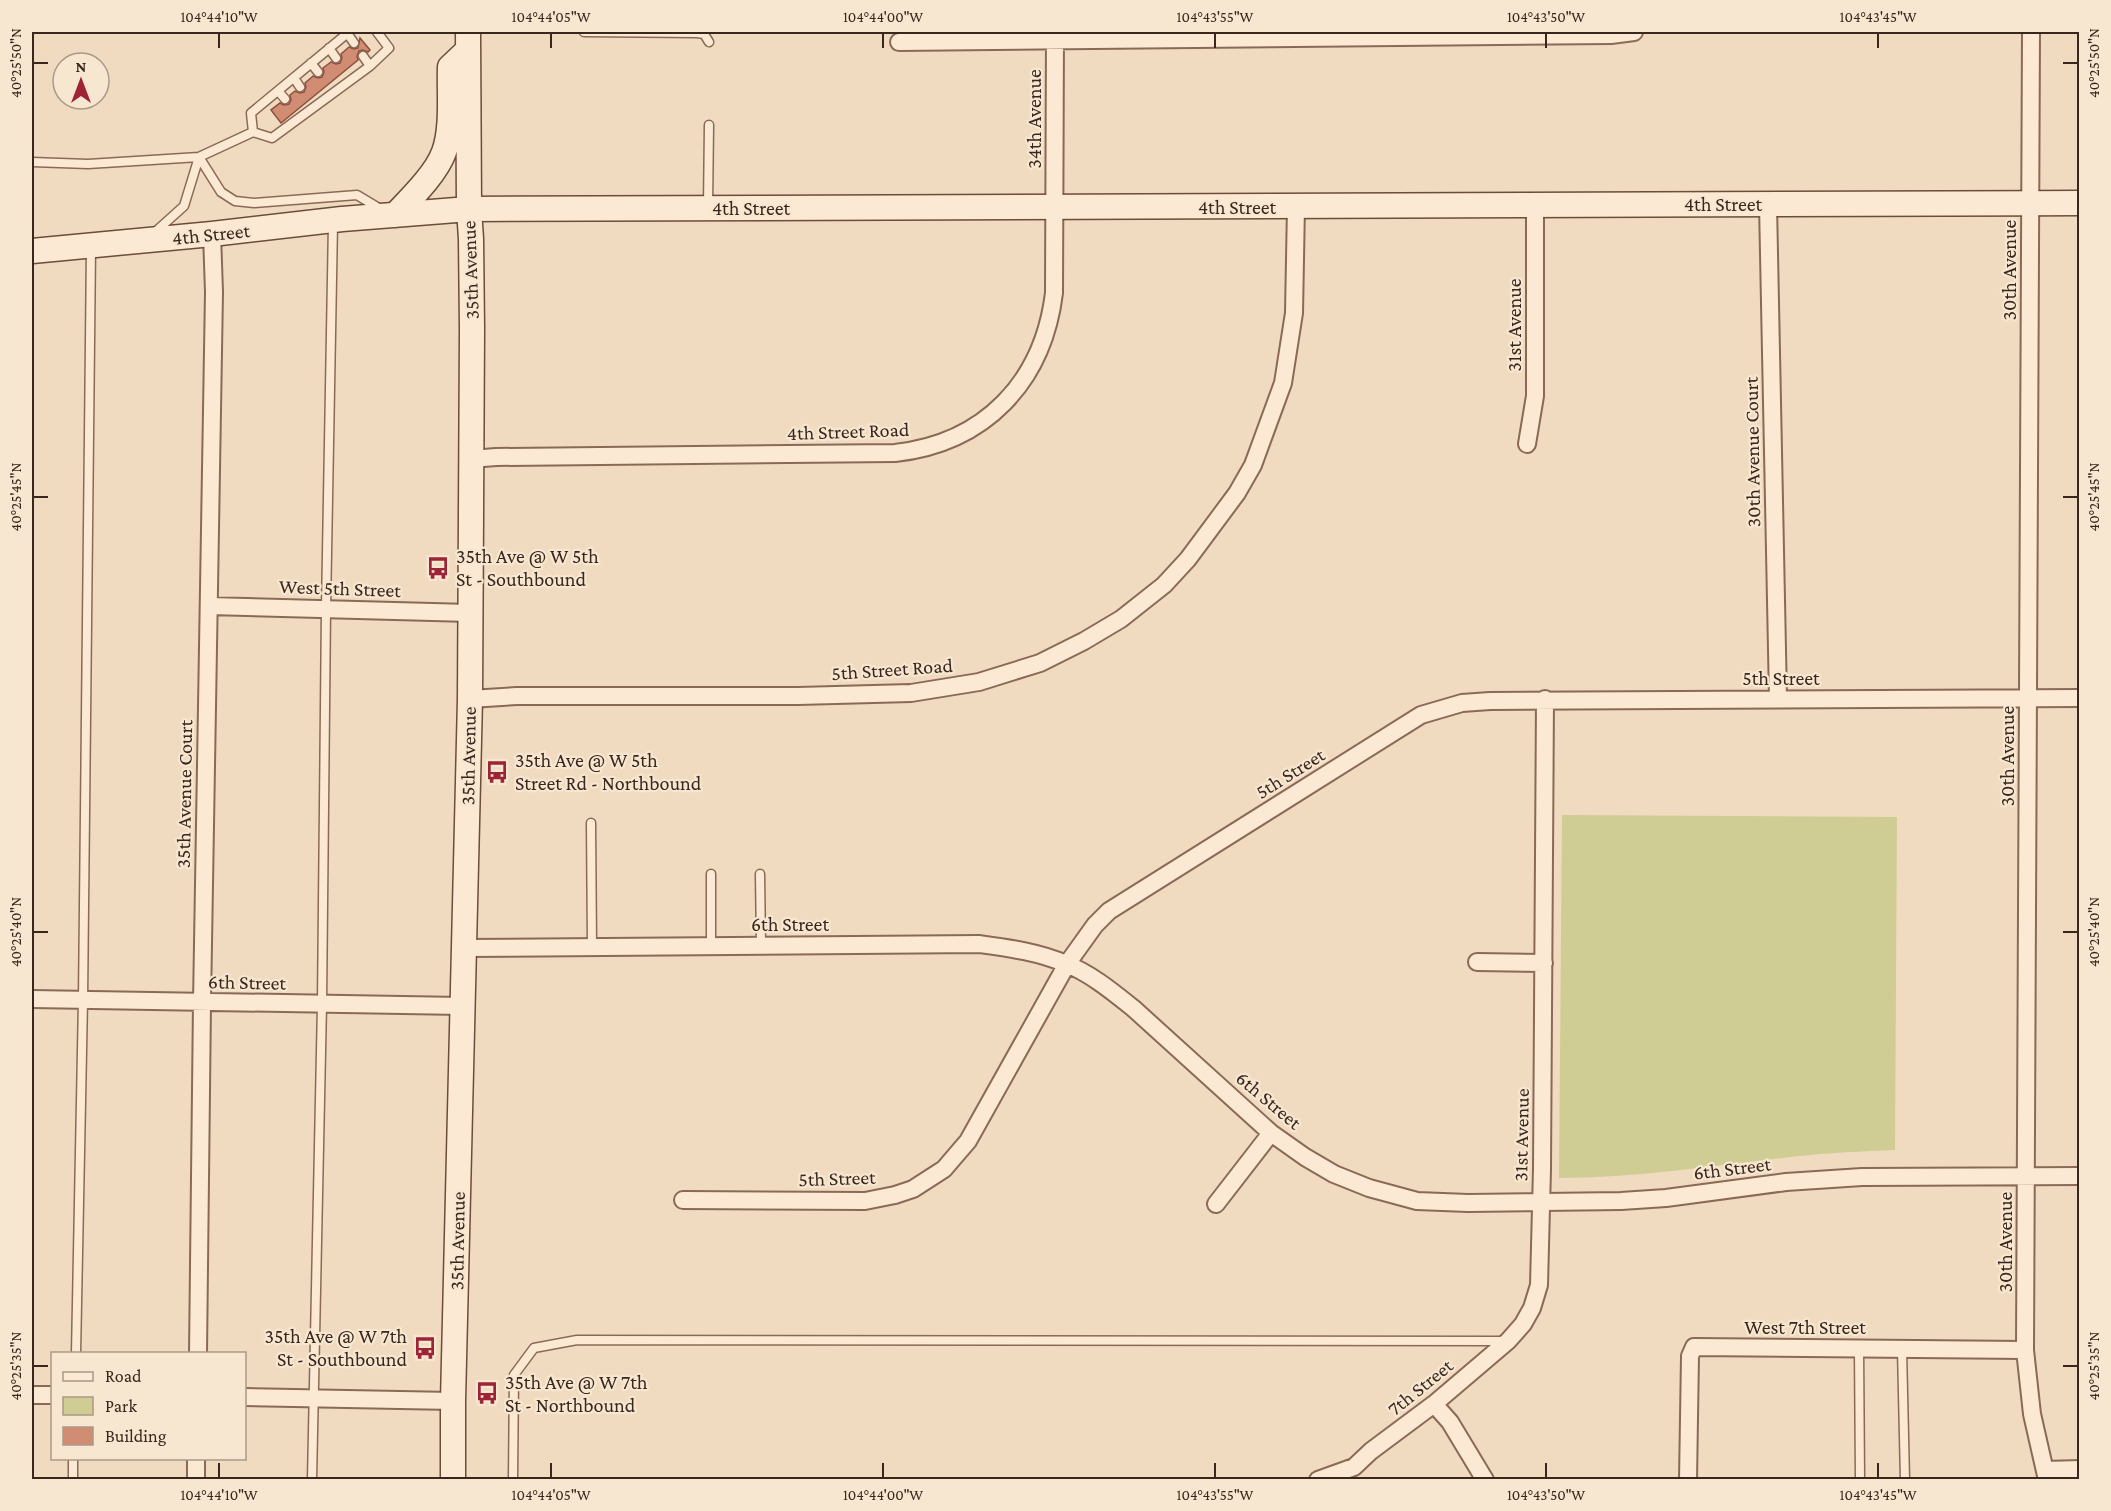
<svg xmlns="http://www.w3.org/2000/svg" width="2111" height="1511" font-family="'Crimson Pro',serif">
	<rect width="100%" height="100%" fill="#f0dbc0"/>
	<path fill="#cfcd94" d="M1562,815L1897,817L1895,1150C1870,1151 1845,1152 1821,1154C1733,1162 1647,1178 1559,1178Z"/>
	<path fill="#d18c74" stroke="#8b4f3c" stroke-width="1.5" d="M360,38L370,50L368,52L363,50L359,51L357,56L358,60L281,123L271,110L280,103L284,105L289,104L291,100L290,95L295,91L300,93L304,92L306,87L305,83L313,76L318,78L322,77L324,72L323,68L331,62L336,64L340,63L342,58L341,54L349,47L354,49L358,48Z"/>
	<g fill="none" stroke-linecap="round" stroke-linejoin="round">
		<g stroke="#8a6a57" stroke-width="11">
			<path id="lane" d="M584,32L697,33L704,34L709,42
				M347,33L354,43
				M329,48L336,58
				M363,56L370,66
				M311,63L318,72
				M294,78L300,87
				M278,91L285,99
				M253,132L272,138L370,66L389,48L377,32
				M199,157L221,192L235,201L254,203L357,195L382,210
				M32,162L88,164L199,157L253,132L251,113L349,32
				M708,206L709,125
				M154,233L184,206L199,157
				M591,823L592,946
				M711,874V945
				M760,874L761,945
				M1859,1349L1860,1480
				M1902,1349L1905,1480
				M76,1354L83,1000L91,247
				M73,1480V1458
				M312,1480L322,1004L326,608L333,223
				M513,1480L514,1375L534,1348L577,1340L1505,1341"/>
		</g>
		<g stroke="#8a6a57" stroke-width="20">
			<path id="street" d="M2031,32L2025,1350L2032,1414L2047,1480
				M899,42L1611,35L1634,32
				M1768,204L1778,699
				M1527,444L1535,396V205
				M471,459L496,457L895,453C985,443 1043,382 1054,293L1055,32
				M209,606L470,613
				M470,699L517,696H798L911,693L979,682L1040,663L1084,641L1121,619L1164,585L1188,559L1237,493L1253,465L1283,383L1294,313L1296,206
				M463,948L979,944C1008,948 1039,952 1066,964C1090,973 1113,992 1133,1008L1271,1133L1305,1157L1334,1174L1369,1188L1417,1201L1468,1203L1621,1201L1666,1198L1786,1182L1862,1177L2080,1176
				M1477,962L1544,963
				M32,999L462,1006
				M683,1200L865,1201L895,1195L913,1189L944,1169L968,1141L1067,964L1095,925L1109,911L1421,715L1462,703L1490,701L2080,698
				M1216,1204L1271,1133
				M198,1354L202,1003L214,292L212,234
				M32,1395H52
				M244,1397L453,1401
				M1434,1404L1450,1422L1485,1480
				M2045,1470L2080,1469
				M196,1480V1458
				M1318,1480L1354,1467L1371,1451L1434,1404L1508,1341L1523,1324L1532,1308L1539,1285L1542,1169L1545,699
				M1688,1480L1690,1356L1694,1347L2025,1350"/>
		</g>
		<g stroke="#6c4c3a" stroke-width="27">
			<path id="secondary" d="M395,215C411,198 436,174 444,152C453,128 449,92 450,67L468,50
				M32,251L212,234L342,219L469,209L2080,203
				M453,1480V1401L470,699L472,329L471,239L469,209L468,32"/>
		</g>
		<use href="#lane" stroke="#fbe9d4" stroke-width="8"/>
		<use href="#street" stroke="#fbe9d4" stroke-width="16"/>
		<use href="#secondary" stroke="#fbe9d4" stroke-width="24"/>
	</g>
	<path fill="none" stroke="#39261c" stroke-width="2" d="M219,33V48M551,33V48M883,33V48M1215,33V48M1546,33V48M1878,33V48M33,63H48M2063,63H2078M33,497H48M2063,497H2078M33,932H48M2063,932H2078M33,1366H48M2063,1366H2078M219,1463V1478M551,1463V1478M883,1463V1478M1215,1463V1478M1546,1463V1478M1878,1463V1478"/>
	<defs>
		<g id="bus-bare" transform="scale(1.8)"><path d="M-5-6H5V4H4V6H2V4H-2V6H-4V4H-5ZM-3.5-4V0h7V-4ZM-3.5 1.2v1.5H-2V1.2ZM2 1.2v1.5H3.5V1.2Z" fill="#9d2437" stroke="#f7e6d0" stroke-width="2.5" paint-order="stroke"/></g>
	</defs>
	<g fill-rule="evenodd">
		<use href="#bus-bare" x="438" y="568"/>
		<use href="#bus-bare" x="497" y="772"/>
		<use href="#bus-bare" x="425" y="1348"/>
		<use href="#bus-bare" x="487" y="1393"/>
	</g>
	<g text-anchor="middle" stroke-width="4.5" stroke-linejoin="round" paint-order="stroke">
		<g font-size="20" fill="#39261c" stroke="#f7e6d0">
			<text transform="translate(1034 119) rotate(-90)" y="7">34th Avenue</text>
			<text x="1723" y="211">4th Street</text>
			<text x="1237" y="214">4th Street</text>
			<text x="751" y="215">4th Street</text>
			<text transform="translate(211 234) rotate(-6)" y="7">4th Street</text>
			<text transform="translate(470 270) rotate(-92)" y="7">35th Avenue</text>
			<text transform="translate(2009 270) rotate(-90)" y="7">30th Avenue</text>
			<text transform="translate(1514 325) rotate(-90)" y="7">31st Avenue</text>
			<text transform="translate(848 431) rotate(-2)" y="7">4th Street Road</text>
			<text transform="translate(1752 452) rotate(-91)" y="7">30th Avenue Court</text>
			<text transform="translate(340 588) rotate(2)" y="7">West 5th Street</text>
			<text transform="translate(892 669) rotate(-4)" y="7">5th Street Road</text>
			<text x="1781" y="685">5th Street</text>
			<text transform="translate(468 756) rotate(-89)" y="7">35th Avenue</text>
			<text transform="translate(2007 756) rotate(-90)" y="7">30th Avenue</text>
			<text transform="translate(1290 773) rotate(-32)" y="7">5th Street</text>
			<text transform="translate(184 794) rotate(-89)" y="7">35th Avenue Court</text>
			<text x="790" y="931">6th Street</text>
			<text transform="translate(247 982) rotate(1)" y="7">6th Street</text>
			<text transform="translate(1269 1100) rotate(40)" y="7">6th Street</text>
			<text transform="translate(1521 1135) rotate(-89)" y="7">31st Avenue</text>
			<text transform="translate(1732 1168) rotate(-7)" y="7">6th Street</text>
			<text transform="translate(837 1178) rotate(-2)" y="7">5th Street</text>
			<text transform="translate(457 1241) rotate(-89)" y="7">35th Avenue</text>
			<text transform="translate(2005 1242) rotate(-90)" y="7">30th Avenue</text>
			<text x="1805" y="1334">West 7th Street</text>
			<text transform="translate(1420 1387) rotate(-39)" y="7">7th Street</text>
		</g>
		<g font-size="20" fill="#39261c" stroke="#f7e6d0" text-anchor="start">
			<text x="456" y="563">35th Ave @ W 5th<tspan x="456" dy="23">St - Southbound</tspan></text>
			<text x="515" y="767">35th Ave @ W 5th<tspan x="515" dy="23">Street Rd - Northbound</tspan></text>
			<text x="407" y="1343" text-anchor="end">35th Ave @ W 7th<tspan x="407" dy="23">St - Southbound</tspan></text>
			<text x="505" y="1389">35th Ave @ W 7th<tspan x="505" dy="23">St - Northbound</tspan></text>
		</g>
	</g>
	<rect width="2111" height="1511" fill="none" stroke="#f7e6d0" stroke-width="66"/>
	<rect x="51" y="1352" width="195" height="108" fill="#f7e6d0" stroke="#ab9988" stroke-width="1.5"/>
	<rect x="63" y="1372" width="30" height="9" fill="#fbe9d4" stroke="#ab9988" stroke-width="1.5"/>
	<text x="105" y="1382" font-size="18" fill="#39261c">Road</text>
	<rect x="63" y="1397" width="30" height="18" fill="#cfcd94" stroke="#ab9988" stroke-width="1.5"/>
	<text x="105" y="1412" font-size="18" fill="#39261c">Park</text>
	<rect x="63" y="1427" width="30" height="18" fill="#d18c74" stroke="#ab9988" stroke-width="1.5"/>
	<text x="105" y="1442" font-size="18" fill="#39261c">Building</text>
	<g transform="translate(81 81)"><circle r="28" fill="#f7e6d0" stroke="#ab9988" stroke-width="1.5"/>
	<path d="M0-4.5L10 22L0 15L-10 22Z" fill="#9d2437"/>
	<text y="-9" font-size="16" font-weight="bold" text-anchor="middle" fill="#39261c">N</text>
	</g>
	<rect x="33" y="33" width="2045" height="1445" fill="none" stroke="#39261c" stroke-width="2"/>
	<g font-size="15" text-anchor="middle" fill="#39261c">
		<text x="219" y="22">104°44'10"W</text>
		<text x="551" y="22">104°44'05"W</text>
		<text x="883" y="22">104°44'00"W</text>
		<text x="1215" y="22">104°43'55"W</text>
		<text x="1546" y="22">104°43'50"W</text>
		<text x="1878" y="22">104°43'45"W</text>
		<text transform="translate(16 63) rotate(-90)" y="5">40°25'50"N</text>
		<text transform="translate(2094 63) rotate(-90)" y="5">40°25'50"N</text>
		<text transform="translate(16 497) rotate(-90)" y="5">40°25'45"N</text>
		<text transform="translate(2094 497) rotate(-90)" y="5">40°25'45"N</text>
		<text transform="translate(16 932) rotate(-90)" y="5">40°25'40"N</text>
		<text transform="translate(2094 932) rotate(-90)" y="5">40°25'40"N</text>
		<text transform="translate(16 1366) rotate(-90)" y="5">40°25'35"N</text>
		<text transform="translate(2094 1366) rotate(-90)" y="5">40°25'35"N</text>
		<text x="219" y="1500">104°44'10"W</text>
		<text x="551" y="1500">104°44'05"W</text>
		<text x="883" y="1500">104°44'00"W</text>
		<text x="1215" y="1500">104°43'55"W</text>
		<text x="1546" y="1500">104°43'50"W</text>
		<text x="1878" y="1500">104°43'45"W</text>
	</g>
</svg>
